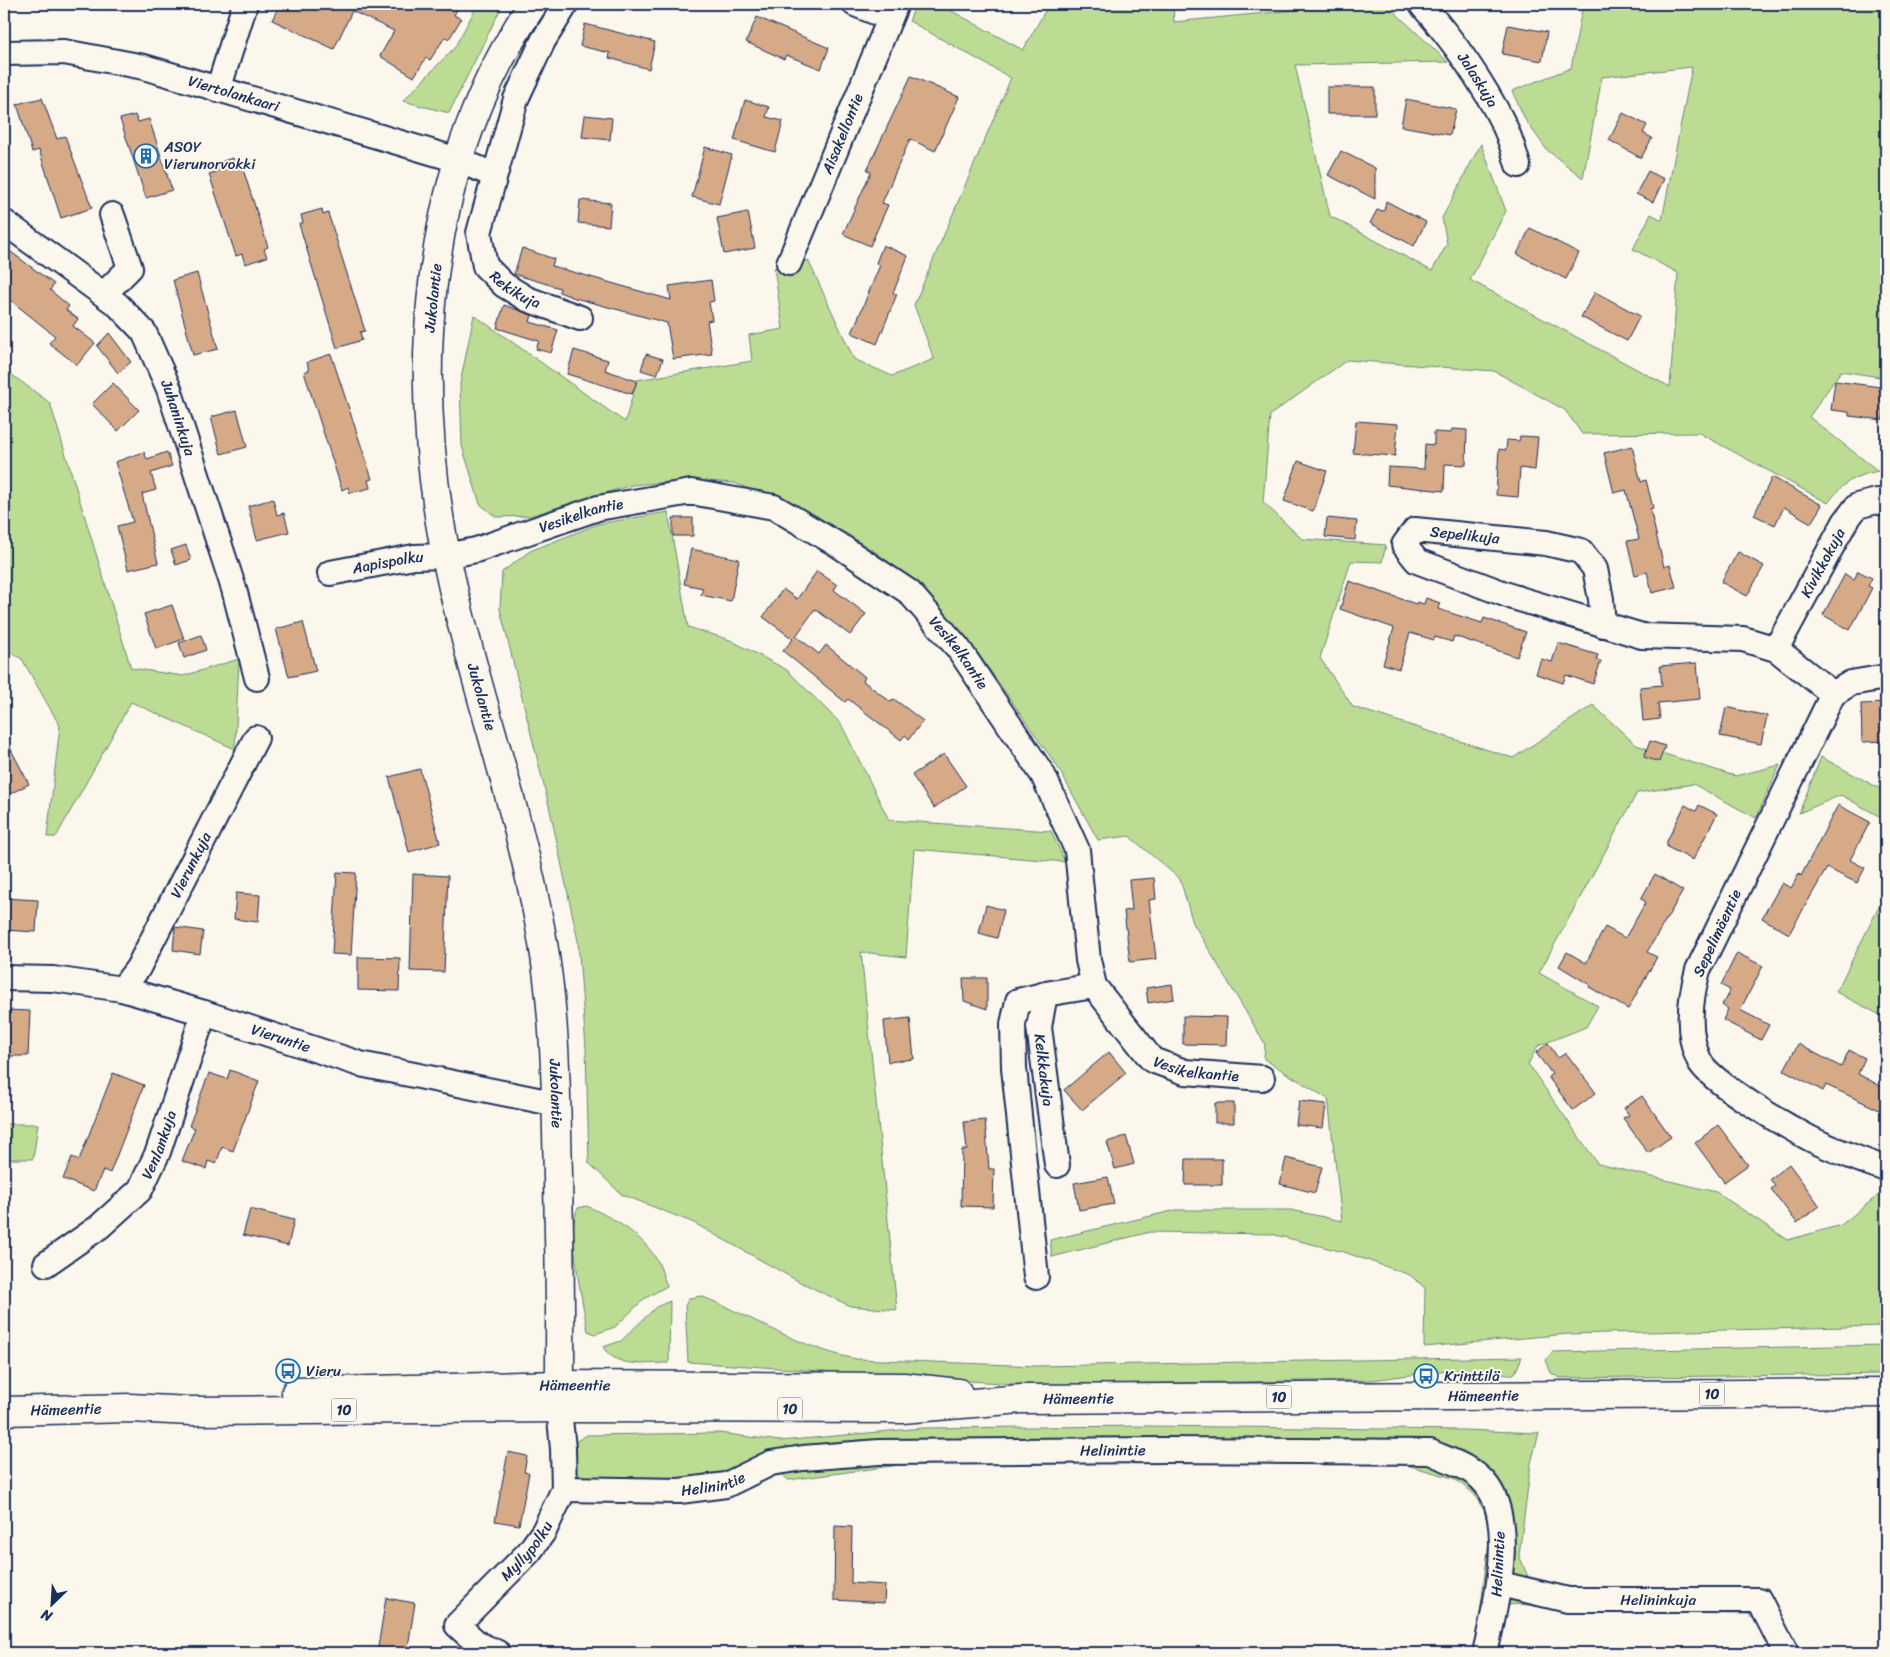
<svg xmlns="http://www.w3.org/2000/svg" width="1890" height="1657" font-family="Sriracha,sans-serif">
	<rect width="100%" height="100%" fill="#fbf7ec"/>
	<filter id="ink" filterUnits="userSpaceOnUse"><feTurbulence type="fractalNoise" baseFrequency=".02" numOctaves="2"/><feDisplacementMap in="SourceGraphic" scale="10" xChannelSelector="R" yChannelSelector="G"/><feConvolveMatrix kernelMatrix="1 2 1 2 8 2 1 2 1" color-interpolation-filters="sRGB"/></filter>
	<g filter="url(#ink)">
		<path fill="#bcdc94" stroke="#6c8679" d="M478,4H503L449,113L403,101L455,47Z
			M916,4H939L1023,50L1049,4H1173L1174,22L1356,4H1386L1448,62L1295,65L1330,216L1432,271L1447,244L1442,218L1481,144L1506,211L1470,280L1670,387L1678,273L1633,249L1651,214L1662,220L1692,67L1602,77L1583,178L1547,150L1526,121L1512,91L1571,68L1583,4H1886V378L1841,371L1809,417L1878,471C1852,477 1845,481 1828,503L1699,433L1582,434L1565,410L1494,371L1347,360L1270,415L1263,502L1302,539L1386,545L1382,562L1351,561L1320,658L1353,707L1513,758L1593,705L1636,745L1735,776L1780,765L1756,818L1693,784L1637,793L1539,973L1598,1006L1586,1027L1538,1046L1528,1064L1598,1164L1716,1192L1788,1240L1841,1225L1886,1189V1326L1568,1334L1424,1347L1425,1288L1410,1275L1344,1252L1271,1234L1150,1232L1052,1257L1050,1240L1176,1210H1291L1342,1221L1328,1099L1264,1059L1265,1044L1193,923L1180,879L1129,836L1098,840L1057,766L975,649L916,584L877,553L812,513L734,483L692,480L632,485L530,516L496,517L480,504L462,446L460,384L474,315L625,422L637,380L752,361L749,335L783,329L774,268L808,260L854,359L892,376L934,359L914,305L1011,78L909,21Z
			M4,369L50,403L131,668L183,676L239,659L235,749L131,702L56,837H47L60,726L22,659L4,649Z
			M668,512L688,627L730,640L787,670L841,724L889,820L1051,831L1065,862L914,849L906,957L861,952L897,1310L850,1306L798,1281L694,1223L621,1194L589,1163L586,1048L578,941L550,810L500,609L502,572L530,551L598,524Z
			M1821,757L1886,792V820L1841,795L1799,813Z
			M1886,893V1018L1836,992Z
			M4,1124H38L33,1159H4Z
			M587,1206C611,1217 641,1234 655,1257C661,1265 663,1277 667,1286L644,1299L615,1327L595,1334L588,1331C583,1306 566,1227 578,1208Z
			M701,1296C753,1317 800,1348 856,1359L1037,1366L1522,1357L1515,1373L1510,1375L1448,1370L1372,1380L1030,1385L688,1362L685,1306L689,1298Z
			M670,1301L669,1363C646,1363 617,1369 603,1347L621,1341L656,1307Z
			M1886,1345V1374L1560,1378L1551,1373L1546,1360L1552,1352Z
			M1149,1426L1463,1430L1539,1433L1531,1463L1519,1555L1528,1577L1561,1588L1592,1591L1768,1588L1800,1653H1778L1774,1644L1749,1614L1569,1612C1549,1610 1528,1602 1509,1605L1499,1631L1475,1653L1490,1533L1484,1510L1472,1492L1453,1478L1399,1463L1350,1460L900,1465L788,1480L771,1463L680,1491L564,1489L563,1449L587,1435L719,1433L780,1441L922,1428Z"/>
		<path fill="#d6a987" stroke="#1b2f5e" d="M280,4H460L454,15L461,19L449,39L445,37L430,60L426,58L414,77L380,56L394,31L352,11L334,49L272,20Z
			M757,17L829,48L821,69L786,55L784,59L746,42Z
			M585,24L655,42L649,69L609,58L610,53L580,46Z
			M1508,25L1547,32L1542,61L1502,54Z
			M911,76L959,97L935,151L910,139L882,203L888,205L870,246L843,234L871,172L867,170Z
			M1327,87H1375V114H1327Z
			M42,98L57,139L65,136L92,208L61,218L39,150L32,152L17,104Z
			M1406,99L1456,109L1450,135L1401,126Z
			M745,100L769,107L766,117L783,121L775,152L734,140Z
			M1623,113L1647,125L1643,133L1652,138L1641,158L1609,140Z
			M135,115L138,122L149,119L172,190L146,198L120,119Z
			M585,115L612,118L610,140L582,137Z
			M705,147L732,155L719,204L692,197Z
			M1341,151L1375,168V199L1328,175Z
			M233,158L235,165L241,163L268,247L264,249L267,257L245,264L242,254L236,256L209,174L216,172L213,164Z
			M1648,171L1664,179L1653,202L1636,194Z
			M580,200L611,203L609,226L578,223Z
			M1386,201L1426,222L1414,246L1370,223L1377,210L1384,211Z
			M322,209L323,215L328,213L365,331L360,332L362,340L337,348L299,224L303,223L301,215Z
			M748,212L755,248L724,254L717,218Z
			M1530,228L1579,253L1566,279L1517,254Z
			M883,245L908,256L893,293L897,294L877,344L852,333L880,265L876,263Z
			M522,248L554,259L552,266L671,300L669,286L711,280L714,301L709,302L712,320L707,321L712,354L673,359L667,323L575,298L559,292L560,288L514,274Z
			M11,252L54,284L50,290L69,306L66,310L78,319L73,326L95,343L77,365L49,343L55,336L4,295V261Z
			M197,273L218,349L193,355L173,280Z
			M1595,292L1640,316L1627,341L1581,317Z
			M504,305L532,315L530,322L558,330L551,353L536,349L539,341L497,328Z
			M109,333L131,362L118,373L97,346Z
			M574,350L608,360L605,370L637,381L632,394L567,374Z
			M331,354L372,479L368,480L370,488L350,493L348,487L342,490L304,372L309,370L307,362Z
			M646,354L663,359L657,375L641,370Z
			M1835,381L1880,387L1879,390L1886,391L1883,420L1849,416V412L1831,410Z
			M113,383L139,410L118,431L92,404Z
			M237,410L247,447L221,454L211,417Z
			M1356,421L1398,424L1395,456L1353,453Z
			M1452,429L1467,430L1466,465L1445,464L1444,491L1387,485L1388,467L1424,469L1425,444L1434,445V432L1451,433Z
			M1520,436L1538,437L1535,470L1520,468L1518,497L1496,495L1499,449L1506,450L1507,440L1519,441Z
			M1632,446L1641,482L1646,480L1653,508L1650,509L1664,567L1670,565L1676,587L1652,593L1647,572L1635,575L1627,541L1639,539L1626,490L1614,493L1604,453Z
			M144,452L147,459L167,452L172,466L151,473L156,490L142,494L158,563L128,570L117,526L133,522L115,462Z
			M1298,461L1327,471L1313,511L1284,501Z
			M1772,477L1822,505L1811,523L1784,507L1775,525L1754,515Z
			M273,499L277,515L284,513L289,532L257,540L248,506Z
			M673,518H693V536H673Z
			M1327,518L1357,521L1355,540L1325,537Z
			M186,545L191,560L176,565L171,550Z
			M691,549L739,559L731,601L701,595L703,588L684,584Z
			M1738,552L1764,566L1747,596L1721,582Z
			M817,571L837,585L834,590L866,614L850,635L815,609L796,636L819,654L826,645L865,677L863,681L891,702L894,699L923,721L909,739L905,735L901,740L848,699L845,702L783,651L793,639L763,617L783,589L797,599Z
			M1858,571L1872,578L1868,586L1872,588L1850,630L1823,615L1845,574L1854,580Z
			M1349,581L1416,604L1417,602L1424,604L1426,598L1440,603L1438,609L1482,623L1484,618L1526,632L1517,657L1454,636L1452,642L1435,637L1434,640L1410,633L1399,669L1383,664L1394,628L1340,609Z
			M172,605L184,639L156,649L144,614Z
			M303,622L316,671L289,677L276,629Z
			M201,635L206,650L184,658L179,643Z
			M1558,643L1598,655L1596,660L1601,661L1593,684L1566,675L1563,683L1536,674L1541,659L1552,662Z
			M1697,663L1700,699L1658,703L1660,719L1643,721L1640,687L1662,685L1660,666Z
			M1886,703V741L1862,742L1861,704Z
			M1726,707L1767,716L1761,744L1720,736Z
			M4,736L29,784L4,797Z
			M1650,741L1665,746L1659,762L1644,757Z
			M944,754L966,786L934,808L912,775Z
			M420,769L440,843L409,852L389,777Z
			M1685,805L1696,811L1699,805L1717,814L1693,860L1667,847V841Z
			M1838,805L1870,822L1850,860L1865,868L1857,883L1827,868L1789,934L1762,918L1782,883L1791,888L1799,874L1801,876Z
			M337,872L356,873L351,955L332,954Z
			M413,874L448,876L444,972L410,971Z
			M1655,874L1683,891L1647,952L1657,957L1628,1009L1589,987L1590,985L1559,966L1567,952L1586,963L1605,927L1625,938L1646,902L1641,899Z
			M1154,878L1156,899L1149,900L1156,959L1130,962L1124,911L1132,910L1129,880Z
			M236,893L260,895L258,922L234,919Z
			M4,898L38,900L36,932L4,930Z
			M986,905L1004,910L997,938L979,933Z
			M175,927L203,931L200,954L173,950Z
			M1737,953L1763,966L1740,1010L1769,1025L1761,1040L1723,1020L1728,1009L1722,1005L1730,990L1721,985Z
			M358,957L400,958L399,991L358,990Z
			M963,978H987V1009L964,1001Z
			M1172,984L1174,999L1148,1003L1146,988Z
			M4,1010L30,1011L28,1056H4Z
			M1183,1016L1227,1017L1226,1045L1183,1044Z
			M910,1018L914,1059L888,1062L884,1021Z
			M1548,1043L1558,1058L1566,1053L1596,1093L1573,1110L1548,1077L1552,1074L1536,1053Z
			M1798,1044L1841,1067L1849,1050L1865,1058L1858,1074L1886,1089V1113L1826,1085L1823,1091L1784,1070Z
			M1109,1052L1126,1073L1082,1110L1064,1090Z
			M230,1070L259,1081L233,1151L222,1147L216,1164L208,1161L206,1169L182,1161L195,1128L189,1126L209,1073L227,1079Z
			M113,1073L144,1085L110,1173L103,1170L94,1191L63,1179L72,1157L79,1160Z
			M1642,1096L1671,1137L1648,1153L1623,1118L1629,1115L1624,1108Z
			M1299,1101L1326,1104L1323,1128L1296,1125Z
			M1215,1103H1234V1123H1215Z
			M985,1120L989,1169H994L993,1207L961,1206L962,1150H967L964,1122Z
			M1718,1125L1748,1165L1724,1182L1695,1143Z
			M1126,1136L1134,1164L1115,1169L1107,1142Z
			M1286,1158L1322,1167L1315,1193L1280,1184Z
			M1186,1159H1222V1185H1185Z
			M1789,1164L1820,1206L1797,1223L1771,1189L1775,1186L1770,1179Z
			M1108,1177L1114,1204L1079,1210L1074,1183Z
			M250,1209L294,1220L288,1246L243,1235Z
			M508,1452L527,1456L524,1472L529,1473L519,1525L495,1521Z
			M835,1526L852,1527L851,1583L885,1585L884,1603L834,1600Z
			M386,1598L415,1603L407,1653H377Z"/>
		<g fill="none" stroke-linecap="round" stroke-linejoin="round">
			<g stroke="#1b2f5e" stroke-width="28">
				<g id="minor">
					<path id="s1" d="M566,4L543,41L516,99L479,233L485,266L504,285L527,299L580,318"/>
					<path d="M855,4L890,18"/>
					<path id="s2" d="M1421,4C1453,40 1482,81 1504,125C1510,137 1514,152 1518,165"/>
					<path id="s3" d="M4,53L64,52L144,67L458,160L494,175"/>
					<path d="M218,90L245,4"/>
					<path id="s4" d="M4,222L118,305L144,332L169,389L234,589L257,678"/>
					<path id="s5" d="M789,263L896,4"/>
					<path d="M104,294L130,268L112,215"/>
					<path id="s6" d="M330,573L414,557L446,556L476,550L598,508L691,492L774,507L840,546L909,592L958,648L1043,775L1077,850L1088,960L1094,986L1152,1060L1185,1072L1262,1078"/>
					<path d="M1603,625L1601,599L1595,569L1581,551L1546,543L1415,530L1404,545L1417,561L1513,597L1642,636L1743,639L1776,649L1833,694"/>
					<path id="s7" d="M1776,649L1845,522L1857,506L1877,501L1886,504"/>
					<path d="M1886,677L1851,683L1833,694L1698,970C1690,999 1686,1032 1699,1060C1709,1082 1788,1127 1811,1139C1835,1151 1861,1160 1886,1169"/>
					<path id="s8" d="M4,978L53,979L122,989L204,1013L360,1064L557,1104"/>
					<path id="s9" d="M122,989L138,968L256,738"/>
					<path d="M1057,1165L1039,1027L1045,994L1094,986"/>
					<path id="s10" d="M46,1264L99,1227L140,1190L158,1152L204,1013"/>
					<path d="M1036,1277L1014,1068L1013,1024L1018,1001L1044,995"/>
					<path id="s11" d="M564,1489L680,1491L726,1485L771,1463L803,1458L879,1452L1166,1450L1430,1452C1448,1460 1471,1467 1484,1482C1518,1519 1495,1609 1485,1653"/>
					<path id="s12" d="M1500,1584L1568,1600H1759L1786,1653"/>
					<path id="s13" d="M498,1653L478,1644L457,1625L529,1552L544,1531L564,1489L563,1449L559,1408"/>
				</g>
			</g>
			<g stroke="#1b2f5e" stroke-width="31">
				<g id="tertiary">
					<path id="s14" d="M533,4C417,175 408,393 453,588C480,703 520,815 541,932C556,1013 556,1094 558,1176C559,1254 562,1330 559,1408"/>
				</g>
			</g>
			<g stroke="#1b2f5e" stroke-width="31">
				<g id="trunk">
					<path id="s15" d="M296,1392L560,1385L904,1387L958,1393"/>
					<path id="s16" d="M4,1411L130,1408L191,1411L559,1408L902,1409L1021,1399L1886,1393"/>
				</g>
			</g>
			<use href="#minor" stroke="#fbf7ec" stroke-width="24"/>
			<use href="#tertiary" stroke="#fbf7ec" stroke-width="28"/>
			<use href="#trunk" stroke="#fbf7ec" stroke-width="28"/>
		</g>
	</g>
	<defs>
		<g id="building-ring" transform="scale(1.25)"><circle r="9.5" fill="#fbf7ec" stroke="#1f6fb2" stroke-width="1.5"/><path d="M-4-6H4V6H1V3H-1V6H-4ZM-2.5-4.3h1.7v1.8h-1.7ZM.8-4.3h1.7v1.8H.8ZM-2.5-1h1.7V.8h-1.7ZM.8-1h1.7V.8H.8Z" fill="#1f6fb2"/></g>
		<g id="bus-ring" transform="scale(1.25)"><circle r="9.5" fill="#fbf7ec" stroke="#1f6fb2" stroke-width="1.5"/><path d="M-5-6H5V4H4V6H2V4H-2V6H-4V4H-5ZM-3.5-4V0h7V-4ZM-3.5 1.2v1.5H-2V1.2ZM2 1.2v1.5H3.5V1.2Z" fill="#1f6fb2"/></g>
	</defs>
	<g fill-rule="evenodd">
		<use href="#building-ring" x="146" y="156"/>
		<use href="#bus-ring" x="288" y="1371"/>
		<use href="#bus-ring" x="1426" y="1376"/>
	</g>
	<g text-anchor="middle" stroke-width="4" stroke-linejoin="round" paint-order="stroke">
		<g fill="#fbf7ec" stroke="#5e6b89" stroke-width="1">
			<rect x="1699.5" y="1382.5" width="25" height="23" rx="4"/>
			<rect x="1266.5" y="1385.5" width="25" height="23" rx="4"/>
			<rect x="777.5" y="1397.5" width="25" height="23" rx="4"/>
			<rect x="331.5" y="1398.5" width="25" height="23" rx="4"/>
		</g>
		<g font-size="14" font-weight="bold" fill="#1b2f5e">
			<text x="1712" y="1399">10</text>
			<text x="1279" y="1402">10</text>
			<text x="790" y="1414">10</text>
			<text x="344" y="1415">10</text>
		</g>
		<g font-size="15" fill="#1b2f5e" stroke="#fbf7ec">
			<text dy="5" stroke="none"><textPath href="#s2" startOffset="95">Jalaskuja</textPath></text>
			<text dy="5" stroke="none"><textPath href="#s3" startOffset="235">Viertolankaari</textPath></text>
			<text dy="5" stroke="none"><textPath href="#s5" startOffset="140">Aisakellontie</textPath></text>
			<text dy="5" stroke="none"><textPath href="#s1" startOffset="319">Rekikuja</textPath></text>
			<text transform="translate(433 298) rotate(-84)" y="5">Jukolantie</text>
			<text dy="5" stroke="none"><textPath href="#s4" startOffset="271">Juhaninkuja</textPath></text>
			<text dy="5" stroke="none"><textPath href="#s6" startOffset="259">Vesikelkantie</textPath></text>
			<text transform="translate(1465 535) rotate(6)" y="5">Sepelikuja</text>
			<text dy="5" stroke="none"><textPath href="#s6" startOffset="59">Aapispolku</textPath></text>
			<text dy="5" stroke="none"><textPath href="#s7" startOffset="98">Kivikkokuja</textPath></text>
			<text dy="5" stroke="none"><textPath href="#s6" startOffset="694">Vesikelkantie</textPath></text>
			<text dy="5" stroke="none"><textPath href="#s14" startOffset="719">Jukolantie</textPath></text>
			<text dy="5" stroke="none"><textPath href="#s9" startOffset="142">Vierunkuja</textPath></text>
			<text transform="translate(1717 933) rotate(-65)" y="5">Sepelimäentie</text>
			<text dy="5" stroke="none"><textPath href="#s8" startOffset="285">Vieruntie</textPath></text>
			<text dy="5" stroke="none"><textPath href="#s6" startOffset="1202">Vesikelkantie</textPath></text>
			<text transform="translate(1044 1070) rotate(83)" y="5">Kelkkakuja</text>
			<text dy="5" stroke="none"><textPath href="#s14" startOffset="1124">Jukolantie</textPath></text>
			<text dy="5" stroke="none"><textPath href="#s10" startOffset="169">Venlankuja</textPath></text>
			<text dy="5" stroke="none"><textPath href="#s15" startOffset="279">Hämeentie</textPath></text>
			<text dy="5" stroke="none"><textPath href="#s16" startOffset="1480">Hämeentie</textPath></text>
			<text dy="5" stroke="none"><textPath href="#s16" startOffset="1075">Hämeentie</textPath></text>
			<text dy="5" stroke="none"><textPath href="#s16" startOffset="62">Hämeentie</textPath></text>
			<text dy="5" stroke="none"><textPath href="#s11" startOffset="555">Helinintie</textPath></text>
			<text dy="5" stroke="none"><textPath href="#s11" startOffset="150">Helinintie</textPath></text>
			<text dy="5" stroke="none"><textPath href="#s13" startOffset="152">Myllypolku</textPath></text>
			<text transform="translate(1498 1564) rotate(-87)" y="5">Helinintie</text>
			<text dy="5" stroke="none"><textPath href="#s12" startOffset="160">Helininkuja</textPath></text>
		</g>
		<g font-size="15" fill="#1b2f5e" stroke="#fbf7ec" text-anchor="start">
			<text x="164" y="152">ASOY<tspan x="164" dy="17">Vierunorvokki</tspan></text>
			<text x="306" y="1376">Vieru</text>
			<text x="1444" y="1381">Krinttilä</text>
		</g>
	</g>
	<rect width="1890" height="1657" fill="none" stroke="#fbf7ec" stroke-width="20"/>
	<rect x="10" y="10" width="1870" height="1637" fill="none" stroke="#1b2f5e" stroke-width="2" filter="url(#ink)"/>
	<g transform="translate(52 1604) rotate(205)" stroke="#fbf7ec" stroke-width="4" paint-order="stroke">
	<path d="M0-4L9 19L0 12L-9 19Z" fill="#1b2f5e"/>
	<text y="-8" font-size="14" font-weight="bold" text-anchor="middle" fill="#1b2f5e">N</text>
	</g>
</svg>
